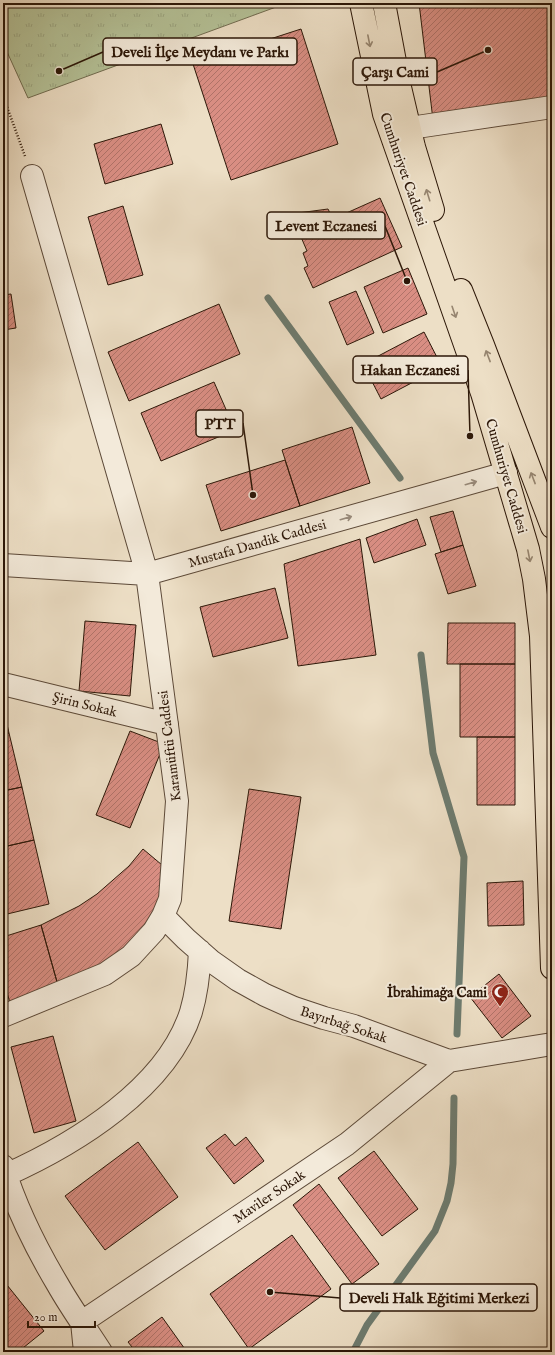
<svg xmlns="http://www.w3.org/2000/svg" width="555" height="1355" font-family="'IM FELL English',serif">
	<defs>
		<pattern id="grass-tufts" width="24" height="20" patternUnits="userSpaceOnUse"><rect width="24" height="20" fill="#b5c298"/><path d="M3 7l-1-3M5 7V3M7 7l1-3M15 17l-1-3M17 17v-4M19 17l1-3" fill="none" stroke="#9ca682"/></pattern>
		<pattern id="building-hatch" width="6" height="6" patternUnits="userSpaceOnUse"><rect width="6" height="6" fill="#d98e83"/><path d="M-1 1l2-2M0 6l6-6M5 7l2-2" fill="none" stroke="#b07369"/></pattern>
	</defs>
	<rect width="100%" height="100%" fill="#eddfc6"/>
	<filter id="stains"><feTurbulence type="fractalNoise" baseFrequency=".005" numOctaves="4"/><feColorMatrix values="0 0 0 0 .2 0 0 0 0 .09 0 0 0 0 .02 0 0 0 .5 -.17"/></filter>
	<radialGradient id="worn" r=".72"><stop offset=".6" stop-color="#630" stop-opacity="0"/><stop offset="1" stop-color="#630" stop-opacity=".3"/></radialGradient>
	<path fill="url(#grass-tufts)" stroke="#706c50" d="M3,3H287L28,98L3,43Z"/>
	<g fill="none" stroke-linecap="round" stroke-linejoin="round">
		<path stroke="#6d7b6f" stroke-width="7" d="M268,298L400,478
			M421,655L433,753L464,857L457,1034
			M353,1352L367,1325L435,1231L447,1201L451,1183L453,1164L454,1098"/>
	</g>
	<path fill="url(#building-hatch)" stroke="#2c1708" d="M419,3H552V97L433,120Z
		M301,29L338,144L231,180L193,64Z
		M161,124L173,164L105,184L94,144Z
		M380,198L402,247L313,288L304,268L308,266L303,253L307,251L298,230L305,227L298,213L328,209L333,219Z
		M123,206L143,275L108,285L88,217Z
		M408,268L427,314L383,333L364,287Z
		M356,291L374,333L347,345L329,302Z
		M11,294L16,328L3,330V295Z
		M219,304L240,354L129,401L108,352Z
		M424,332L442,367L381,399L363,364Z
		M214,382L235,430L161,461L141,413Z
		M352,427L370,483L300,506L282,450Z
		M285,460L300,506L221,531L206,485Z
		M453,511L463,545L441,552L430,517Z
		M417,519L426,545L374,563L366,538Z
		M360,539L376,655L298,666L284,564Z
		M463,545L476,586L448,594L435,554Z
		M275,588L288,638L213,657L200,607Z
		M85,621L136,625L130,696L79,691Z
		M448,623H515V664H447Z
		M460,664H515V737H460Z
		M3,707L9,733L3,734Z
		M130,731L164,744L130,828L96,815Z
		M9,733L22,787L3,791V734Z
		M477,737H515V805H477Z
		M22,787L34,840L3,847V791Z
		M249,789L301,797L281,929L229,921Z
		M34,840L49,904L3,915V847Z
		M143,849L168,870L162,891L153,912L142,930L113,961L59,989L41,925L79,906L97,894L129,866Z
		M523,881L524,925L488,926L487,883Z
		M41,925L59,989L10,1003L3,978V937Z
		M499,974L531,1016L502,1038L470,997Z
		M53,1036L76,1121L34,1133L11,1047Z
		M225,1134L235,1146L246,1137L264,1161L234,1184L206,1148Z
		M138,1142L178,1197L105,1250L65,1196Z
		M374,1151L418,1209L382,1236L338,1178Z
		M319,1184L379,1264L352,1284L293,1205Z
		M292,1235L331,1289L249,1349L210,1294Z
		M3,1280L44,1331L18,1352H3Z
		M162,1317L187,1352H136L128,1342Z"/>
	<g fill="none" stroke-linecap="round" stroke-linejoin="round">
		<g stroke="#5c4938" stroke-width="24">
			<path id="minor" d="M410,128L552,107
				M3,565L147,574L506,473
				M3,684L167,724
				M163,916L186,939L211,961L238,980L265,995L294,1008L324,1018L354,1026L449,1061L552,1044
				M3,1016L105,974L131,956L154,931L163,916L170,899L177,801L147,574L32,176
				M3,1166C16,1208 36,1248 58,1285C71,1308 87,1330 101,1352
				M6,1175C75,1144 167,1088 191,1012C197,992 199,972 200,951
				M85,1352L82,1322L347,1144L449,1061"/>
		</g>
		<g stroke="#2c1708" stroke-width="24">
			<path id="major" d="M361,3L384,114L482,393L528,549L534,579L541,636L552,968
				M384,3L399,83L414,147L433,210
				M461,290L483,345L552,527"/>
		</g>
		<path stroke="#2c1708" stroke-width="2.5" stroke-dasharray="1 2" stroke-linecap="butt" d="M3,96L25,156"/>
		<use href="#minor" stroke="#f3eada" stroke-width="22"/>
		<use href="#major" stroke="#eddfc6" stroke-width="22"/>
	</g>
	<defs><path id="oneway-shaft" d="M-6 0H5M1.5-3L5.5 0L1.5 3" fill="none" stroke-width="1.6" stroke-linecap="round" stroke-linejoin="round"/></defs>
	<g stroke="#968570">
		<use href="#oneway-shaft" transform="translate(369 41) rotate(79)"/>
		<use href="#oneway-shaft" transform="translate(428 195) rotate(-107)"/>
		<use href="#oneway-shaft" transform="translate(454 312) rotate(71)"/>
		<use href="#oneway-shaft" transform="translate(488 356) rotate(-111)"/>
		<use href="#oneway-shaft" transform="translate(533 478) rotate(-111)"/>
		<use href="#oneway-shaft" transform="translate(529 556) rotate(79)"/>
	</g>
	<g stroke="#998b7c">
		<use href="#oneway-shaft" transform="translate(471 483) rotate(-16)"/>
		<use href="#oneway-shaft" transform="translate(346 518) rotate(-16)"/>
	</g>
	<defs>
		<g id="mosque-pin" transform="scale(0.9)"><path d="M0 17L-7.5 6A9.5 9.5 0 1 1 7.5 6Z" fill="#8f2418" stroke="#f3eada"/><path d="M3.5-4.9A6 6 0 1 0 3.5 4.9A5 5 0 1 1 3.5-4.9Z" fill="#fff"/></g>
	</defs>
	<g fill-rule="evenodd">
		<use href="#mosque-pin" x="500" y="992"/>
	</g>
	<g text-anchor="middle" stroke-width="4" stroke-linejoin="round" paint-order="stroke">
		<g font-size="14" fill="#2c1708" stroke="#f3eada">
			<text transform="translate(404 169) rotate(71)" y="5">Cumhuriyet Caddesi</text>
			<text transform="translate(507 476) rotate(74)" y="5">Cumhuriyet Caddesi</text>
			<text transform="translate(257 543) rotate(-16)" y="5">Mustafa Dandik Caddesi</text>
			<text transform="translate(85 704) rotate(14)" y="5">Şirin Sokak</text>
			<text transform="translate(169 746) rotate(-97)" y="5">Karamüftü Caddesi</text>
			<text transform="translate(344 1024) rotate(18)" y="5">Bayırbağ Sokak</text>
			<text transform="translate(269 1196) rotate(-34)" y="5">Maviler Sokak</text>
		</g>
		<g font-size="14" font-weight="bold" fill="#2c1708" stroke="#f3eada" text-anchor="end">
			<text x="487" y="997">İbrahimağa Cami</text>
		</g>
	</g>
	<path fill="none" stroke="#2c1708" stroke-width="1.5" d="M59 71L103 52M488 50L437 72M407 281L385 226M470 436L468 370M253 495L243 423M270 1292L340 1298"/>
	<g fill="#2c1708" stroke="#f3eada" stroke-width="1.5">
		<circle cx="59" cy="71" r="4"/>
		<circle cx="488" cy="50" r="4"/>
		<circle cx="407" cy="281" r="4"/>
		<circle cx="470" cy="436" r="4"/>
		<circle cx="253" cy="495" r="4"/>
		<circle cx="270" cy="1292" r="4"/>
	</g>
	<g fill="#f3eada" stroke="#2c1708" stroke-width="1.5">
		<rect x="103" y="38" width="194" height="27" rx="4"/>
		<rect x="353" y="58" width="84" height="27" rx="4"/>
		<rect x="267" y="212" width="118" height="27" rx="4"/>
		<rect x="353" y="356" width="115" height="27" rx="4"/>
		<rect x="196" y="410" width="47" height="27" rx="4"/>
		<rect x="340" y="1284" width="197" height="27" rx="4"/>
	</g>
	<g font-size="15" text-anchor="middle" font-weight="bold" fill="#2c1708">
		<text x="200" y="57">Develi İlçe Meydanı ve Parkı</text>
		<text x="395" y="77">Çarşı Cami</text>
		<text x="326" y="231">Levent Eczanesi</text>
		<text x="410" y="375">Hakan Eczanesi</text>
		<text x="220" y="429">PTT</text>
		<text x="439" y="1303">Develi Halk Eğitimi Merkezi</text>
	</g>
	<rect width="555" height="1355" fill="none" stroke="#eddfc6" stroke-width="16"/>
	<rect x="4" y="4" width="547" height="1347" fill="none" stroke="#2c1708" stroke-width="2"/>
	<rect x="8" y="8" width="539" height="1339" fill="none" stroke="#2c1708"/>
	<path d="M28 1321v6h67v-6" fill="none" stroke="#2c1708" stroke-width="2"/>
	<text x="34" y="1321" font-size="12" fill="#2c1708" stroke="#f3eada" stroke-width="3" paint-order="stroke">20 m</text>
	<rect width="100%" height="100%" filter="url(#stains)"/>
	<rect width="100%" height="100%" fill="url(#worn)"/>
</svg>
